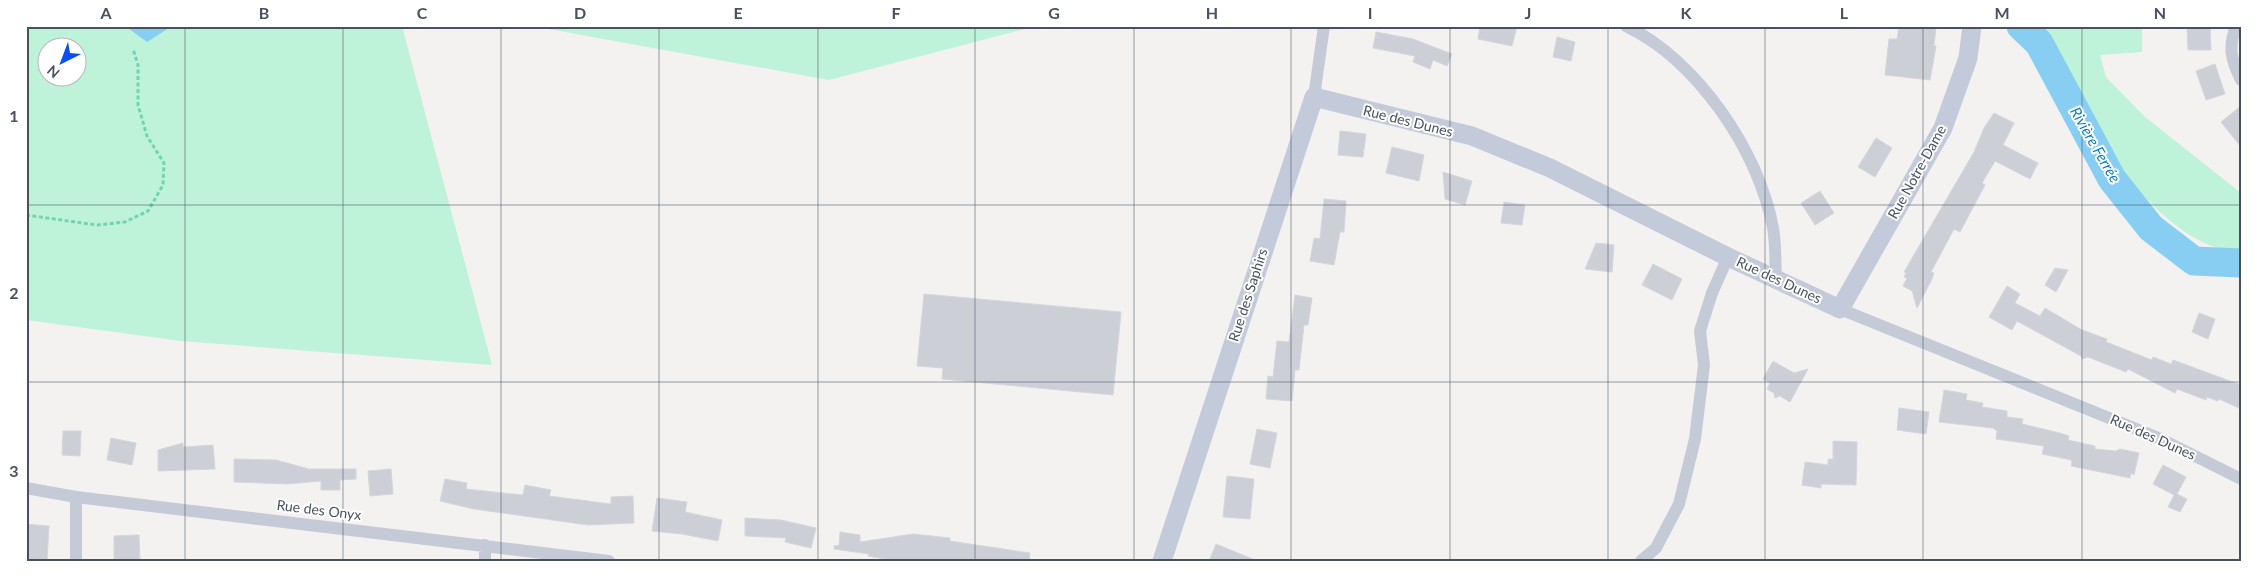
<svg xmlns="http://www.w3.org/2000/svg" width="2267" height="587" font-family="Lato,sans-serif">
	<rect width="100%" height="100%" fill="#f4f1f1"/>
	<path fill="#bef3da" fill-rule="evenodd" d="M26,26H402L492,365L181,341L26,320ZM48,48H78V78H48Z
		M532,26H1036L829,80Z
		M2039,26H2162L2160,29L2142,28V52L2100,55L2106,77L2144,116L2241,193V249C2234,249 2225,250 2218,248C2160,230 2110,158 2082,107C2068,80 2056,52 2039,26Z"/>
	<path fill="#88cef3" d="M125,26H172L147,42Z"/>
	<g fill="none" stroke-linecap="round" stroke-linejoin="round">
		<path stroke="#88cef3" stroke-width="29" d="M2021,26L2039,43L2112,179L2151,228L2194,261L2241,263"/>
	</g>
	<path fill="#cdcfd7" stroke="#d5d6dd" d="M1480,26H1517L1512,46L1478,39Z
		M1899,26L1936,27L1934,46H1936L1930,80L1885,75L1889,39H1897Z
		M2187,26H2210L2211,50H2188Z
		M1376,32L1413,39L1452,54L1447,66L1433,60L1430,69L1413,62L1415,56L1373,48Z
		M1557,37L1575,42L1571,61L1553,57Z
		M2215,64L2225,94L2206,100L2196,71Z
		M2241,106V147L2221,122Z
		M1994,113L2014,123L2003,145L2038,163L2030,179L1995,161L1982,183L1985,185L1960,232L1954,229L1931,272L1934,273L1932,279L1917,308L1912,291L1903,286L1907,278L1904,277L1906,273L1904,272L1974,152L1984,128Z
		M1340,131L1366,134L1363,157L1338,155Z
		M1876,138L1892,148L1875,177L1858,167Z
		M1392,147L1424,155L1419,181L1386,173Z
		M1443,172L1472,181L1465,205L1445,199Z
		M1820,191L1834,213L1815,225L1801,203Z
		M1324,199L1346,201L1344,232H1340L1334,265L1310,261L1314,238L1320,239Z
		M1504,202L1525,205L1522,225L1501,223Z
		M1596,243L1614,245L1612,272L1585,269Z
		M1653,264L1682,279L1672,300L1642,285Z
		M2055,268L2068,270L2056,292L2045,285Z
		M2007,286L2020,294L2015,303L2040,316L2045,308L2082,330L2107,339L2106,342L2152,360L2153,357L2171,364L2173,360L2241,385V409L2219,399L2218,401L2207,397L2206,400L2177,389L2175,393L2128,369L2126,372L2088,357L2082,359L2081,356L2017,321L2012,330L1989,317Z
		M924,294L1121,312L1113,395L942,379L943,368L917,366Z
		M1295,295L1312,298L1308,325H1304L1299,370H1295L1292,401L1266,399L1268,376L1273,377L1277,341L1289,342Z
		M2199,313L2215,319L2208,339L2192,332Z
		M1773,361L1794,373L1808,369L1790,402L1780,396L1775,398L1774,393L1767,389L1770,383L1763,379Z
		M1944,390L1967,394L1966,400L1983,403L1982,407L2007,411V417L2023,419L2022,424L2060,433L2069,436L2068,440L2095,446V449L2116,451L2120,449L2139,453L2134,475L2131,473L2130,478L2071,466L2072,460L2042,454L2044,446L1996,439L1997,431L1993,428L1939,422Z
		M1899,408L1929,412L1926,434L1897,430Z
		M1257,429L1277,433L1270,468L1250,464Z
		M63,431H81L80,456L62,455Z
		M111,438L136,443L132,465L107,460Z
		M1833,441L1857,442L1856,485L1821,484V488L1802,485L1805,462L1828,465V459H1833Z
		M183,443V447L213,445L215,469L158,471V450Z
		M234,459L276,460L309,469H356V479L340,480V490H321V481L287,484L234,482Z
		M2163,465L2186,477L2177,494L2187,499L2180,512L2168,507L2174,495L2153,484Z
		M391,469L393,494L370,496L368,471Z
		M1227,476L1254,479L1250,519L1223,517Z
		M445,479L467,483L466,489L523,495L525,485L551,490L549,496L611,504V497L633,496L634,523L588,525L474,509L440,501Z
		M657,498L687,502L685,512L722,520L718,541L682,534L652,531Z
		M745,518L781,520L816,528L811,548L785,542L786,538L745,536Z
		M26,524L49,526L47,561H26Z
		M840,532L860,535V542L913,534L950,538V541L1030,553L1029,561H895L868,556L869,554L834,549V546L839,545Z
		M139,535L140,561H114V536Z
		M1216,544L1255,560V561H1209Z"/>
	<g fill="none" stroke-linecap="round" stroke-linejoin="round">
		<path stroke="#73d4b2" stroke-width="3" stroke-dasharray="4 2.5" stroke-linecap="butt" d="M26,215L97,225L125,222L148,211L163,185L164,163L147,136L138,105V65L133,49"/>
		<path stroke="#c4cbd7" stroke-width="12" d="M1626,26C1697,60 1759,151 1773,228C1776,244 1775,261 1776,278
			M2236,26C2228,47 2231,60 2241,80
			M1314,97L1324,26
			M1840,309L2161,439L2241,479
			M26,488L76,497L609,561
			M76,561V497
			M485,561V545
			M1641,561L1656,548L1679,504L1695,439L1704,365L1700,331L1712,293L1728,257"/>
		<path stroke="#c3cbdb" stroke-width="19" d="M1162,561L1314,97L1472,136L1550,168L1728,257L1840,309L1943,128L1968,58L1972,26"/>
	</g>
	<path fill="none" stroke="#475160" stroke-width="1" stroke-opacity="0.55" d="M185,26V561M343,26V561M501,26V561M659,26V561M818,26V561M975,26V561M1134,26V561M1291,26V561M1450,26V561M1608,26V561M1765,26V561M1923,26V561M2082,26V561M26,205H2241M26,382H2241"/>
	<g text-anchor="middle" stroke-width="4" stroke-linejoin="round" paint-order="stroke">
		<g font-size="14" fill="#475160" stroke="#fff">
			<text transform="translate(1408 121) rotate(14)" y="5">Rue des Dunes</text>
			<text transform="translate(1917 172) rotate(-61)" y="5">Rue Notre-Dame</text>
			<text transform="translate(1779 280) rotate(25)" y="5">Rue des Dunes</text>
			<text transform="translate(1248 295) rotate(-72)" y="5">Rue des Saphirs</text>
			<text transform="translate(2153 437) rotate(24)" y="5">Rue des Dunes</text>
			<text transform="translate(319 510) rotate(7)" y="5">Rue des Onyx</text>
		</g>
		<g font-size="15" font-style="italic" fill="#0279b9" stroke="#fff">
			<text transform="translate(2095 145) rotate(60)" y="5">Rivière Ferrée</text>
		</g>
	</g>
	<rect width="2267" height="587" fill="none" stroke="#ffffff" stroke-width="55"/>
	<g transform="translate(62 62) rotate(222)"><circle r="24" fill="#ffffff" stroke="#b5b9bf"/>
	<path d="M0-4L9 19L0 12L-9 19Z" fill="#0c50f3"/>
	<text y="-8" font-size="14" font-weight="bold" text-anchor="middle" fill="#475160">N</text>
	</g>
	<rect x="28" y="28" width="2212" height="532" fill="none" stroke="#475160" stroke-width="2"/>
	<g font-size="16" text-anchor="middle" font-weight="bold" fill="#475160">
		<text x="106" y="19">A</text>
		<text x="264" y="19">B</text>
		<text x="422" y="19">C</text>
		<text x="580" y="19">D</text>
		<text x="738" y="19">E</text>
		<text x="896" y="19">F</text>
		<text x="1054" y="19">G</text>
		<text x="1212" y="19">H</text>
		<text x="1370" y="19">I</text>
		<text x="1528" y="19">J</text>
		<text x="1686" y="19">K</text>
		<text x="1844" y="19">L</text>
		<text x="2002" y="19">M</text>
		<text x="2160" y="19">N</text>
		<text x="14" y="122">1</text>
		<text x="14" y="299">2</text>
		<text x="14" y="477">3</text>
	</g>
</svg>
